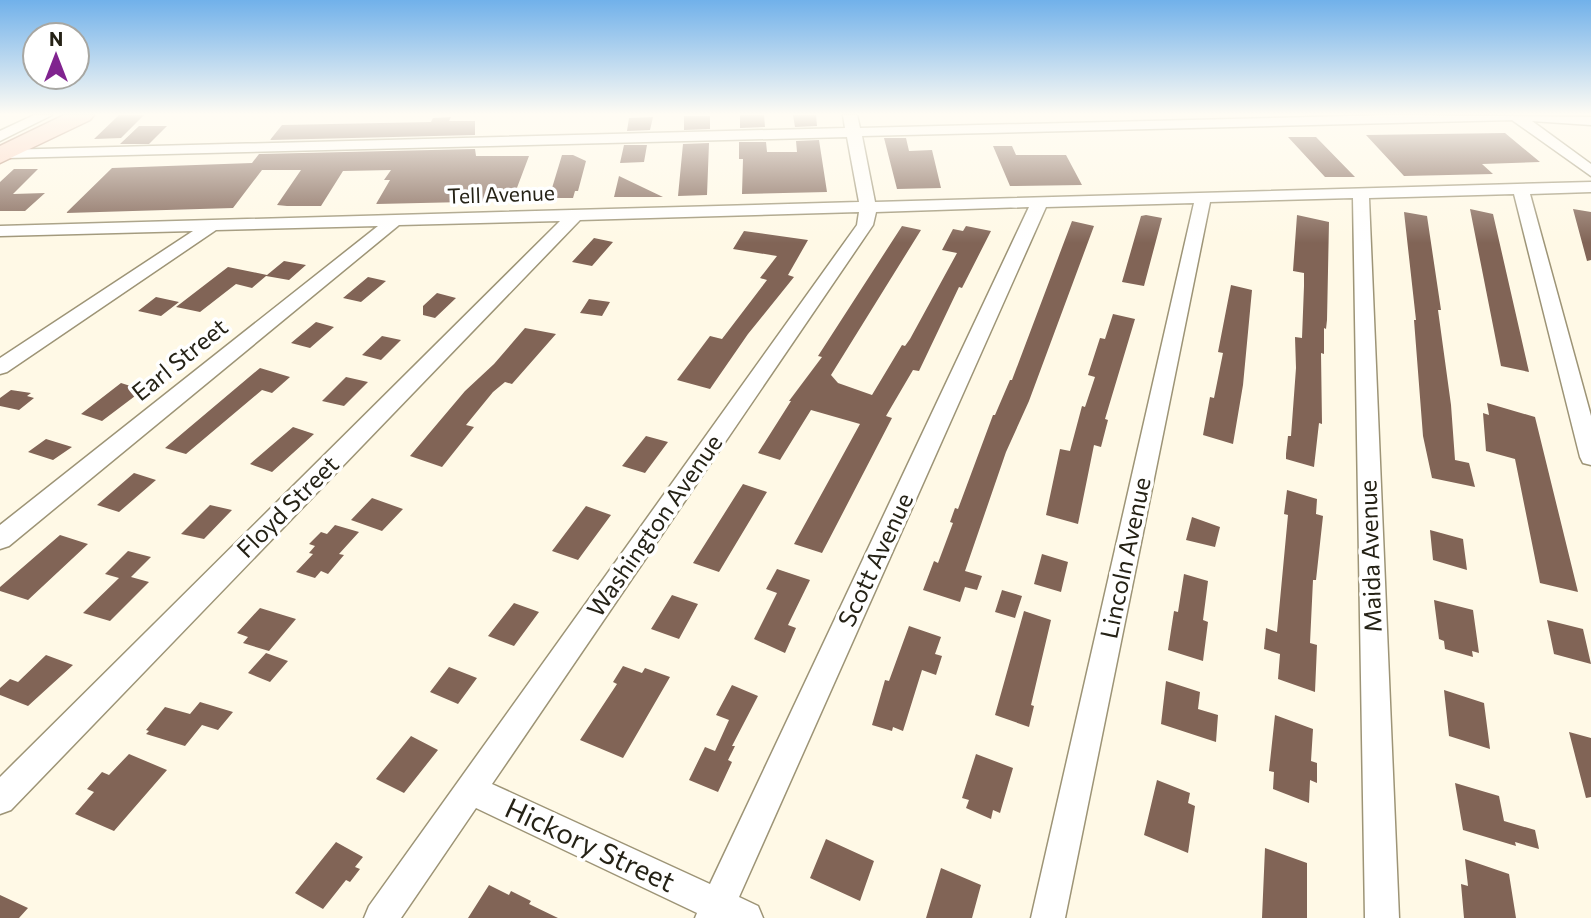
<svg xmlns="http://www.w3.org/2000/svg" width="1591" height="918" font-family="Commissioner,sans-serif">
	<rect width="100%" height="100%" fill="#fff9e6"/>
	<path fill="#816456" d="M119,115H144L121,138L94,139Z
		M740,115H764L765,127L740,128Z
		M793,115H816L817,126L795,127Z
		M684,116H710V129L684,130Z
		M451,117L449,121H475V135L270,140L282,125L431,122L433,118Z
		M653,117L650,130L627,131L629,118Z
		M139,126H167L149,144H120Z
		M1505,133L1540,162L1482,164L1493,174L1404,176L1366,135Z
		M1288,137H1316L1355,177H1325Z
		M884,138H906L909,151L932,150L941,188L897,189Z
		M819,140L827,192L742,194L743,159H739V142H766L767,152H797L796,141Z
		M709,143L707,195L678,196L683,144Z
		M624,145H647L644,162L620,163Z
		M993,146H1012L1016,155H1066L1082,185L1010,186Z
		M475,149L476,156H529L512,201L376,204L390,180H384L391,170L343,171L321,206H287L277,205L301,170H262L233,208L66,213L112,168L252,163L259,154Z
		M562,155H573L586,161L578,191H575L573,198H549Z
		M14,169H38L13,194L45,193L25,211H0V182Z
		M619,176L663,197H614Z
		M1470,209L1493,214L1529,372L1501,366Z
		M1573,209L1591,212V260L1587,261Z
		M1404,212L1427,216L1441,310H1438L1451,405L1455,460L1469,463L1475,487L1432,478L1423,436L1414,320H1416Z
		M1146,215L1162,218L1144,286L1122,282L1141,216Z
		M1297,215L1329,222L1327,320L1326,329L1324,328V354L1321,353L1322,424L1319,423L1314,467L1286,459V454L1288,436H1291L1296,368L1295,337L1302,338L1304,286V273L1293,271Z
		M1072,221L1094,226L1029,401L1006,452L965,571L982,576L977,590L965,587L960,602L923,590L934,561L938,563L953,523L950,522L955,508L958,509L993,415H995L1010,380H1012Z
		M902,226L921,230L831,375L838,383L872,395L902,345L905,346L910,339L957,253L942,250L953,229L963,231L966,226L991,231L962,288L959,287L919,371L913,370L886,416L892,418L822,553L794,544L860,424L811,410L780,460L758,453L791,401H789L822,357L818,356Z
		M744,231L808,240L788,275L794,277L748,334L710,389L677,380L710,336L722,339L767,280L760,278L777,256L733,249Z
		M594,238L613,242L592,266L572,262Z
		M284,261L306,265L289,280L266,276L252,288L236,284L200,312L176,307L228,267L267,275Z
		M368,277L386,281L361,302L343,298Z
		M1231,285L1252,290L1243,385L1233,444L1203,435L1210,397L1214,398L1223,353L1218,352Z
		M437,293L456,298L435,318L423,315V306Z
		M156,297L179,302L161,316L138,311Z
		M589,299L610,302L602,316L580,313Z
		M1113,314L1135,319L1105,419L1108,420L1101,447L1094,445L1078,524L1046,515L1060,449L1070,451L1082,406L1085,407L1095,377L1088,375L1100,338L1105,339Z
		M316,322L334,327L310,348L291,343Z
		M525,328L556,334L512,384L505,382L493,392L466,425L474,427L442,467L410,456L465,391L494,364Z
		M382,336L401,340L381,360L362,355Z
		M260,368L290,377L272,393L262,390L186,454L165,448Z
		M346,377L368,382L344,406L322,401Z
		M121,383L143,390L102,421L81,414Z
		M11,390L31,393L27,396L34,398L19,410L0,406V398Z
		M1487,403L1535,417L1578,592L1540,583L1515,459L1486,451L1483,413L1489,415Z
		M293,427L314,434L272,472L250,464Z
		M646,436L668,442L645,473L622,466Z
		M46,439L72,447L53,460L28,452Z
		M134,473L156,480L119,512L97,505Z
		M743,484L767,492L719,572L693,563Z
		M1287,490L1317,499L1316,514L1323,516L1316,580H1313L1310,643L1317,645L1315,692L1278,679L1280,654L1264,649L1266,628L1277,632L1288,515L1284,514Z
		M372,498L403,509L382,531L351,520Z
		M210,505L232,510L204,539L181,534Z
		M586,506L611,515L578,560L552,551Z
		M1192,517L1220,527L1215,547L1186,540Z
		M335,525L359,532L339,554L344,555L328,574L321,571L315,578L296,572L313,554L309,553L315,546L309,544L321,532L327,534Z
		M1430,530L1463,539L1467,570L1433,560Z
		M60,535L88,544L28,600L0,591V587Z
		M128,551L151,557L131,577L149,582L110,621L83,613L119,578L105,574Z
		M1042,554L1068,562L1061,592L1034,584Z
		M777,569L810,580L788,625L796,628L785,653L754,639L777,593L766,589Z
		M1184,574L1208,581L1203,620L1208,622L1203,661L1168,650L1174,611L1178,612Z
		M1002,590L1022,596L1015,618L995,612Z
		M672,595L698,604L679,639L651,629Z
		M1434,600L1473,610L1479,653L1472,651L1473,657L1445,649L1444,641L1439,639Z
		M514,603L539,612L514,646L488,636Z
		M260,608L296,619L269,651L243,643L248,637L237,633Z
		M1024,611L1051,620L1031,705L1034,706L1029,727L995,715Z
		M1547,620L1583,629L1591,664L1554,654Z
		M909,626L941,637L935,654L942,656L936,675L922,670L903,731L893,727L892,731L872,725L885,680L889,681Z
		M266,653L288,661L270,682L248,673Z
		M46,655L73,665L28,706L0,695V688L10,679L18,682Z
		M623,666L642,673L645,668L670,677L623,758L580,740L617,684L613,682Z
		M449,667L477,678L458,704L430,692Z
		M1166,681L1200,692L1198,709L1218,715L1216,742L1161,724Z
		M732,685L758,696L732,746H735L728,760L732,762L718,792L689,780L705,747L715,751L729,720L716,715Z
		M1444,690L1484,703L1490,749L1449,736Z
		M200,702L233,712L218,730L202,725L185,746L146,734L149,731L146,730L165,707L190,714Z
		M1275,715L1313,729L1311,761L1317,763V783L1310,780L1309,803L1273,789L1274,772L1269,771Z
		M1569,732L1591,738V797L1586,798Z
		M411,736L438,750L404,793L376,779Z
		M129,754L167,770L114,831L75,814L94,792L87,789L102,772L109,775Z
		M976,754L1013,768L1000,813L993,810L991,819L966,808L969,800L962,798Z
		M1157,780L1190,793L1188,803L1195,806L1188,853L1144,835Z
		M1455,783L1499,796L1504,821L1535,830L1539,849L1515,842L1516,846L1463,830Z
		M826,839L874,861L860,901L810,878Z
		M336,842L363,857L355,867L360,869L350,882L346,880L323,909L295,893Z
		M1265,848L1307,863V918H1262Z
		M1465,859L1509,874L1516,918H1464L1461,884L1468,886Z
		M941,868L981,885L972,918H926Z
		M489,885L509,895L511,891L531,901L529,904L558,918H468Z
		M0,895L28,908L19,918H0Z"/>
	<g fill="none" stroke-linecap="round" stroke-linejoin="round">
		<g stroke="#9d9476" stroke-width="3">
			<path id="minor" d="M34,115H52L0,141V131Z
				M843,115H857L860,128L1390,115L1591,117V125L1532,121L1591,164V176L1512,120L862,136L875,202L1591,182V192L1530,194L1591,416V465L1583,463L1580,457L1514,194L1369,198L1399,918H1365L1353,198L1210,202L1065,918H1031L1194,203L1046,207L739,897L758,906L763,918H695L697,913L476,808L401,918H364L369,906L857,225L859,212L580,220L11,810L0,814V777L560,221L399,225L9,546L0,549V525L378,226L216,230L7,372L0,374V358L193,231L0,236V226L859,202L847,137L7,158L2,156V150L845,128ZM1029,207L710,884L492,784L873,225L876,212Z"/>
		</g>
		<g stroke="#ae8069" stroke-width="3">
			<path id="primary" d="M64,115H94L90,120L0,163V146Z"/>
		</g>
		<use href="#minor" fill="#fff" fill-rule="evenodd"/>
		<use href="#primary" fill="#fbd1c0" fill-rule="evenodd"/>
	</g>
	<linearGradient id="sky" x2="0" y2="1"><stop stop-color="#71b1ea"/><stop offset="0.47" stop-color="#fffcf4"/><stop offset="1" stop-color="#fffcf4" stop-opacity="0"/></linearGradient>
	<rect width="1591" height="243" fill="url(#sky)"/>
	<g text-anchor="middle" stroke-width="7" stroke-linejoin="round" paint-order="stroke">
		<g font-size="21" fill="#252216" stroke="#fff">
			<text transform="translate(501 195) rotate(-2)" y="7">Tell Avenue</text>
		</g>
		<g font-size="24" fill="#252216" stroke="#fff">
			<text transform="translate(180 360) rotate(-39)" y="8">Earl Street</text>
			<text transform="translate(288 507) rotate(-45)" y="8">Floyd Street</text>
			<text transform="translate(655 526) rotate(-55)" y="8">Washington Avenue</text>
			<text transform="translate(1371 556) rotate(-92)" y="8">Maida Avenue</text>
			<text transform="translate(1126 558) rotate(-78)" y="8">Lincoln Avenue</text>
			<text transform="translate(876 560) rotate(-65)" y="8">Scott Avenue</text>
		</g>
		<g font-size="28" fill="#252216" stroke="#fff">
			<text transform="translate(590 845) rotate(25)" y="10">Hickory Street</text>
		</g>
	</g>
	<g transform="translate(56 56)"><circle r="33" fill="#ffffff" stroke="#a8a7a2" stroke-width="2"/>
	<path d="M0-5L12 26L0 18L-12 26Z" fill="#80238f"/>
	<text y="-10" font-size="19" font-weight="bold" text-anchor="middle" fill="#252216">N</text>
	</g>
</svg>
